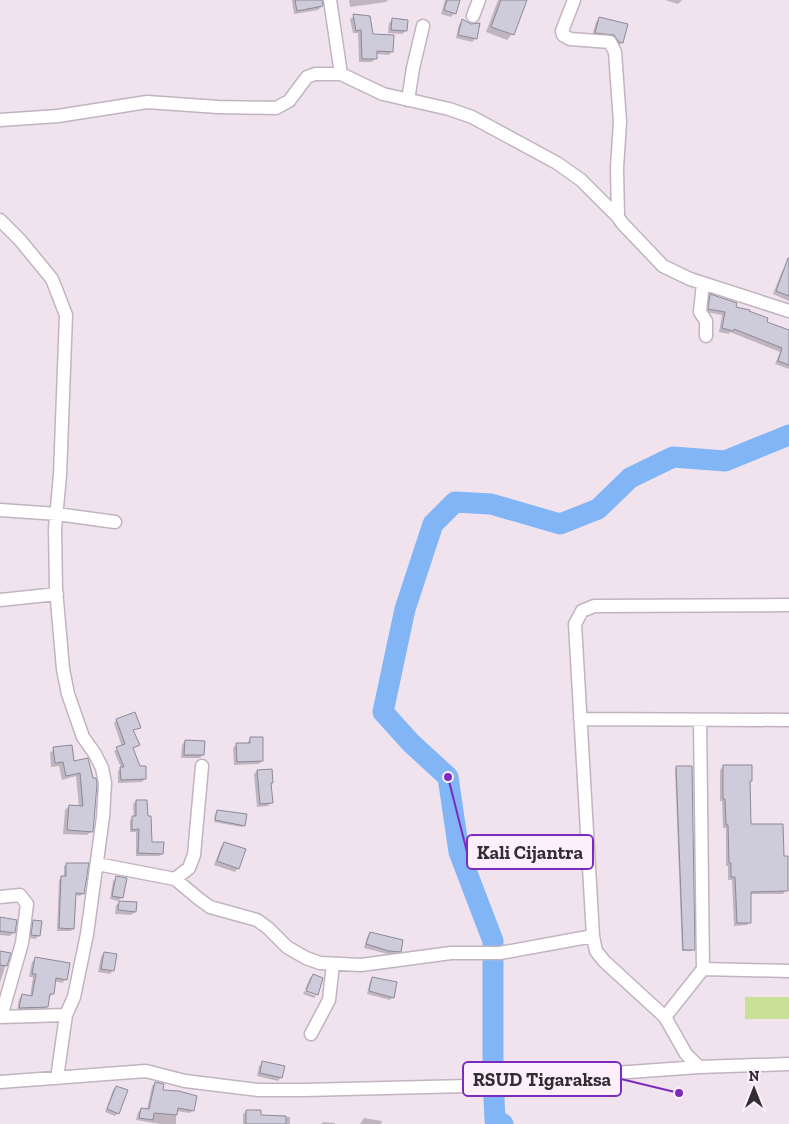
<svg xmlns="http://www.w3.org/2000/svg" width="789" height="1124" font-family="'Zilla Slab',serif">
	<rect width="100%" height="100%" fill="#f0e3ee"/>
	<path fill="#c9e196" d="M745,997H789V1019H745Z"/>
	<path fill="#0003" d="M292,0H321L322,6L318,10L294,14Z
		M349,0H388L386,2L350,7Z
		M445,0H459L455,13L451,17L441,14Z
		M498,0H525L512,34L507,40L486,32Z
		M665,0H682L678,4Z
		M354,16L372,36L392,51L389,55L375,54L376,58L372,62H359L358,33H353L350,19Z
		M599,18L622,42L619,46L592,36L596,22Z
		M392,20L406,31L402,34L388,33L389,23Z
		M462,21L476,38L472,42L456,38L459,24Z
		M785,268L789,269V301L773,294L782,271Z
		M710,295L765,322L789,331V369L775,364L780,352L730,332L729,334L719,332L722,315L706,312L707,299Z
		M117,720L139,727L133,731L139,744L132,749L145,779L142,782L118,783V771L121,768L114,751L122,747L114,723Z
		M250,738L262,761L259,764L234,765L233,748L237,744H247Z
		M185,741L203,755L200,758H181L182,745Z
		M54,749L73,763L87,760L92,831L87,835L63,834L65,810L69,806L79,807L76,776L62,780L59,766L51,767L50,753Z
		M723,766L751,780L749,783L750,826L786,890L783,894H750V922L747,925L734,926L732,880H728V866H726V828H723L722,801H720V770Z
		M677,768L693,950L692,951H682L675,769Z
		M257,771L270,784L271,802L268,806L257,807L254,774Z
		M136,801L150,843L162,854L159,856H136V832H130V820L134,818L133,804Z
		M218,811L244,825L242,827L214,822L215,814Z
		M224,843L238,868L235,872L214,865L221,847Z
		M67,864L83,893L80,896L75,895L73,928L71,931H57L59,880L64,877V866Z
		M117,877L122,897L118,901L110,899L113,881Z
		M120,902L135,912L131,915L115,914L116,905Z
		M0,920L14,932L10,936L0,935Z
		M34,921L39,935L36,939L28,938L30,925Z
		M370,933L400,951L396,954L392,955L364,948L367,937Z
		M0,953L9,954L0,983Z
		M104,953L113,970L110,974L98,972L101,957Z
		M36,958L66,979L62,983L54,981L52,994L48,998L47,1007L43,1010L17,1011L19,999L22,995L30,997L33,977H29L32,962Z
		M313,975L322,978L317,995V993L305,989L310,978Z
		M373,979L393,997L390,1000L367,994L370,981Z
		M304,991L316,996L314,998L303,994Z
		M263,1063L281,1077L278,1081L257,1076L259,1066Z
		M155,1083L161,1092L193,1110L190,1113L176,1111V1124H160L136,1120L138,1112L141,1109L147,1110L152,1086Z
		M116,1087L118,1113L115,1116L105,1112L113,1090Z
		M247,1111L260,1116L290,1117V1124H243V1114Z
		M364,1118L382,1121L381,1124H360Z
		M323,1122L335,1123V1124H321Z"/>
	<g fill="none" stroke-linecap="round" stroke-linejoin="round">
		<path stroke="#81b5f6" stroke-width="21" d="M503,1124L495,1120L493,1077V941L459,852L448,777L411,743L383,712L405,609L433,524L455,502L491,504L560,524L598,509L630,478L673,457L725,461L789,435"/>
	</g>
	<path fill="#ceccdb" stroke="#8c8a98" d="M295,0H322L323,6L297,11Z
		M447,0H460L456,14L444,10Z
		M501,0H527L514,35L491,27Z
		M353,14L370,16L373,34L394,35L393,52L377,51V59H362L361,30L356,31Z
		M599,17L628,24L623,43L619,42L614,35L595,33Z
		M392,18L408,20L407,31L391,30Z
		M462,19L471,24L480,23L477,39L458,35Z
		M788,258H789V296L776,291Z
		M710,294L737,303L736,307L750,310L749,311L768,318L767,322L789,330V365L778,361L782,348L734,329L733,331L722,328L725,312L708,309Z
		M135,712L141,728L133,730L140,745L133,748L140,766H146V779L121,780L120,767H124L116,747L125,744L116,719Z
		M250,737H263V761L237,762L236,743H250Z
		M185,740L205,741L204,755H184Z
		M72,745L74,761L88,758L93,778H96L97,784L93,832L67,830L69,805L83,806L80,773L66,776L63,762L55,763L53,747Z
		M723,765H752V781H750L751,824H783L784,856H788V891L751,892V923H737L735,877H731V863H729L728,825H726L725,799H723Z
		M676,766H692L695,950H683Z
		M272,769L273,783H271L273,803L260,804L257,770Z
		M136,800H147L148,816H151L152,842H164L163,854L138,853L139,829L132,830V816H136Z
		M217,810L247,814L245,826L215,820Z
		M224,842L246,849L239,869L217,861Z
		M66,863H89L84,894L76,893L74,929L59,928L61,876H66Z
		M116,876L127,878L123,898L112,896Z
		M119,901L137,902L136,912L118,910Z
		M0,917L17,920L15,933L0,931Z
		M33,920L42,921L40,936L31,935Z
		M370,932L403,940L401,952L389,951L366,944Z
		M0,951L11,953L7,966L0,965Z
		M104,952L117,954L114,971L101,969Z
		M35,957L70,963L67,980L56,978L54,994H50L48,1007L19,1008L22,994L32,996L36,974H32Z
		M313,974L323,978L318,995L306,991Z
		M372,977L397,982L394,998L369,991Z
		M262,1061L285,1066L282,1078L260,1073Z
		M155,1082L164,1084L163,1090L179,1091L197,1096L194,1111L178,1108L177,1115L154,1113L153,1120L139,1118L141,1108L149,1109Z
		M116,1086L128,1090L119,1114L107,1109Z
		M246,1110H261V1115L286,1116V1124H246Z"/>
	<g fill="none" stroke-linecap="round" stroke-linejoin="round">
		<g stroke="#c1b4c0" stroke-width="15">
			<path id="minor" d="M330,0L341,74L383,94L449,109L472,117L557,163L581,180L618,217L622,223L663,266L690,279L789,311
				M574,0L562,31L563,35L570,39L610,42L615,52L620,122L617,168L618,217
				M473,16L479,0
				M408,100L413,68L423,26
				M0,120L58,116L147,102L218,107L276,108L289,101L307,77L315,74H341
				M0,220L20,240L52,279L66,315L60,475L55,529L56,589L63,669L68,694L83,737L95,754L102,768L105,783L103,817L87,934L74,997L66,1015L0,1017
				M703,283L700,312L706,321V336
				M0,510L57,514L115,522
				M0,600L57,594
				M789,605L594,606L582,611L575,624L593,936L596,951L604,961L665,1017L686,1054L699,1067L789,1064
				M580,719L789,720
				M97,864L175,879L199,899L210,907L257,920L268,928L287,947L306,958L320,963L361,965L451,953H500L593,936
				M175,879L189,868L194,855L202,766
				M0,897L20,895L27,904L22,943L1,1017
				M703,969L789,971
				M665,1017L703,969L700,720
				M311,1034L329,1000L333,964
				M57,1078L66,1015
				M0,1082L146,1071L185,1081L258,1090H304L508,1085L587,1075L699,1067"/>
		</g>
		<use href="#minor" stroke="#fff" stroke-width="12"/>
	</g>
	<path fill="none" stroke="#7b2cbf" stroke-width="2" d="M448 777L467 852M679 1093L621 1079"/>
	<g fill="#7b2cbf" stroke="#fdf0fc" stroke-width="2">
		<circle cx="448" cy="777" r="5"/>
		<circle cx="679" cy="1093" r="5"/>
	</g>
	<g fill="#fdf0fc" stroke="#7b2cbf" stroke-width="2">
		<rect x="467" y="835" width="126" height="34" rx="5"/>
		<rect x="463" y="1062" width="158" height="34" rx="5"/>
	</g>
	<g font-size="19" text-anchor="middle" font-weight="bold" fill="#322d31">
		<text x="530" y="859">Kali Cijantra</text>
		<text x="542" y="1086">RSUD Tigaraksa</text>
	</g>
	<g transform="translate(754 1089)" stroke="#fdf0fc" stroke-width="4" paint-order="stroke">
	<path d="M0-4L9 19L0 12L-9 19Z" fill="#322d31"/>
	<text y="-8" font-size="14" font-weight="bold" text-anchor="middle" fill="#322d31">N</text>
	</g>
</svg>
